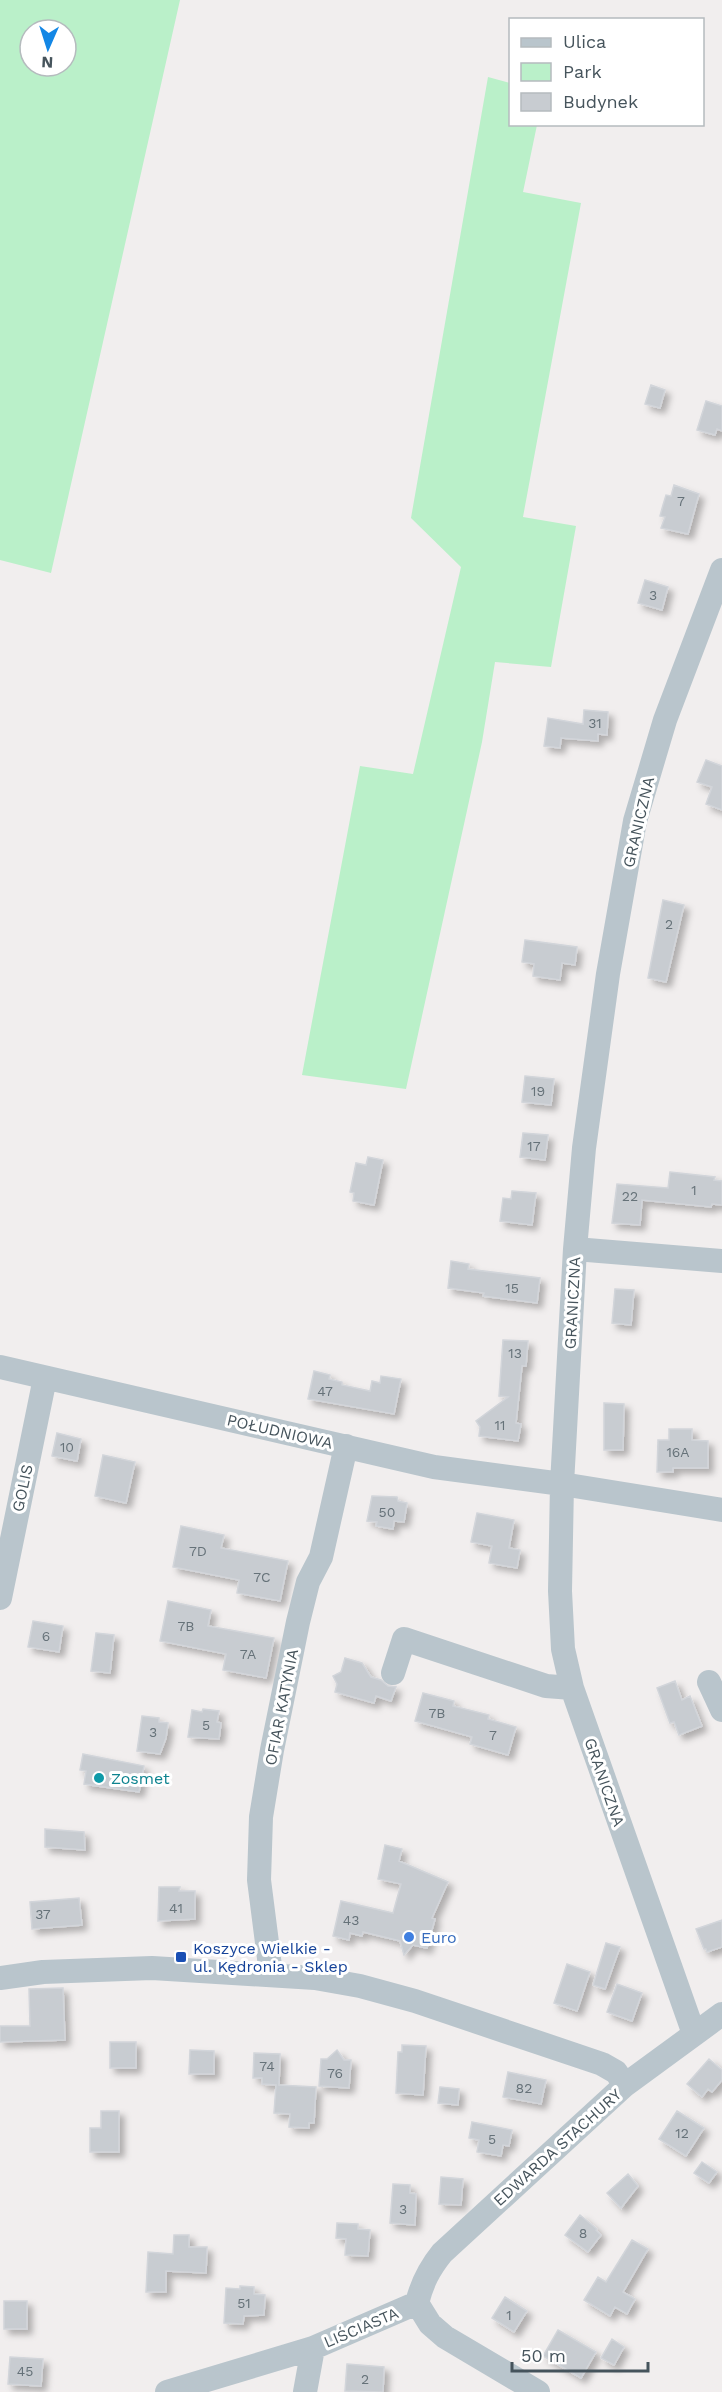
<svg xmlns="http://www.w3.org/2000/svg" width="722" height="2392" font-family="'Work Sans',sans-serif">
	<defs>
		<filter id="shadow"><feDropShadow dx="5" dy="5" stdDeviation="3" flood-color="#0004"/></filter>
	</defs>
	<rect width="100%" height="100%" fill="#f1eeee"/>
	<path fill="#baf0c9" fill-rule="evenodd" d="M0,0H180L51,573L0,560ZM30,30H66V66H30Z
		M488,77L510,83V124L537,125L523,192L581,203L523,517L576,526L551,667L495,662L482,742L406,1089L302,1075L360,766L413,774L461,567L411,518Z"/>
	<path fill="#c8ccd1" stroke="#d2d5da" stroke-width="1.5" filter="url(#shadow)" d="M651,385L665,390L660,408L645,404Z
		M706,401L722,406V431L717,429L715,435L697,430Z
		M674,485L699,494L688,534L661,528L665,517L660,516L663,505L666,495L671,496Z
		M645,580L668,587L662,610L638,603Z
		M584,710L608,712L607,735L598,734V741L561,738L560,748L544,746L548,718L583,724Z
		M706,760L722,766V810L706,804L712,787L697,782Z
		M663,900L684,905L666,982L648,978Z
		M525,940L577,947L575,965L562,963L560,980L533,976L534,964L522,962Z
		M525,1076L554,1079L551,1105L522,1102Z
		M523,1133L548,1135L545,1160L520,1157Z
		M368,1157L383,1160L374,1205L353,1201L354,1193L350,1192L356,1163L366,1165Z
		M670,1172L715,1177L714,1180L722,1181V1205L712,1204L711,1207L642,1200L640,1225L612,1223L617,1184L668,1188Z
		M512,1191L536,1193L532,1225L500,1221L503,1198L511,1199Z
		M451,1261L469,1264L468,1269L540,1278L537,1303L483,1296L484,1293L448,1288Z
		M615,1289L634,1290L631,1325L612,1323Z
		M503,1340L528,1341L526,1366H522L516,1423L521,1424L518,1441L479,1436L480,1427L476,1421L508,1397L499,1396Z
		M314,1371L330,1375L329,1379L342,1382V1385L370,1391L372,1381L380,1383L381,1376L401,1379L394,1414L308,1399Z
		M604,1403L624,1404L623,1450H604Z
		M669,1429H692V1440L708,1441V1468H673V1472H657L658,1440H669Z
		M57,1433L81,1439L77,1461L52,1456Z
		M103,1455L135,1462L126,1503L95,1496Z
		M372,1496L397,1497L398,1501L407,1503L404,1522L394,1521L393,1529L376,1526L377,1522L367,1521Z
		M477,1513L514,1520L509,1548L520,1550L517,1568L489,1563L492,1546L471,1542Z
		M181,1526L224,1535L221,1548L288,1561L280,1601L237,1593L239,1580L173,1567Z
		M168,1601L211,1610L208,1626L274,1638L266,1678L223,1670L226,1654L160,1641Z
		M33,1621L63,1626L59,1652L28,1647Z
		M96,1633L114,1635L110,1673L91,1671Z
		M345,1658L362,1663L371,1677L381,1680L388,1686L396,1687L391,1701L376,1696L374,1703L335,1692L337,1684L333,1676L341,1672Z
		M675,1681L682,1700L690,1696L702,1726L679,1735L674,1722L670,1723L657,1688Z
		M423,1693L454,1701L453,1706L489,1715L488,1719L516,1727L508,1755L470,1744L472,1737L415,1721Z
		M203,1709L219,1711L217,1722L221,1723L219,1739L188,1737L192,1710L202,1712Z
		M142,1716L159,1718V1722L168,1723L166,1738L160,1754L137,1751Z
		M83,1754L144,1766L139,1792L84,1784L86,1771L80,1770Z
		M45,1829L84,1832L85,1850L45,1847Z
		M385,1845L402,1849L399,1861L448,1882L432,1918L435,1919L427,1948L413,1945L404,1955L400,1941L363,1932L362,1936L350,1933L349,1940L333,1936L341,1901L393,1913L401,1884L378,1879Z
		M159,1887H180L179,1891H195V1919L158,1921Z
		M79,1898L82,1925L32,1929L30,1902Z
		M722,1920V1947L707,1952L706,1949H704L696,1929Z
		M606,1943L620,1947L605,1989L593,1985Z
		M567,1964L590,1972L577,2011L554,2003Z
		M617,1984L642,1993L632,2021L607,2012Z
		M63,1988L65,2040L0,2042V2026H30L29,1989Z
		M110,2042H136V2068H110Z
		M402,2045L426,2046L423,2095L396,2093L398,2052H402Z
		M190,2050L214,2051V2074H189Z
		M337,2050L344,2060H351L349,2088L319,2086L321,2059H327Z
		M254,2053L280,2054L279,2085L316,2087L314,2123H309V2128L289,2127L290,2114L274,2113L276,2085L262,2084V2078H253Z
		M709,2059L722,2070V2080L712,2092L708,2089L702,2097L687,2084Z
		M508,2072L546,2080L541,2104L503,2097Z
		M440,2087L459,2089L458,2105L438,2103Z
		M101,2111H119V2152H90V2128H101Z
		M677,2111L704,2128L686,2156L659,2139Z
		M472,2122L512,2130L509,2146L503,2145L501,2156L477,2152L479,2140L469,2138Z
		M702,2162L717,2172L709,2183L694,2173Z
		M628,2174L638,2186L621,2208L607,2193Z
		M441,2177L463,2179L461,2205L439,2204Z
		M393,2184L410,2185V2193L416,2194L415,2225L390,2223Z
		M580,2215L597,2229L596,2230L601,2235L588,2252L565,2235Z
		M337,2223L358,2224V2229L370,2230L368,2256L345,2255L346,2239L336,2238Z
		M174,2235H189V2247H207L206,2273L166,2271V2292H146L148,2252L173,2254Z
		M632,2240L648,2249L623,2292L635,2299L627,2314L615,2307L610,2316L584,2300L598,2277L606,2282Z
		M240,2286L254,2287V2294L265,2295L264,2315L244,2316L243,2324L224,2323L226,2288L240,2289Z
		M505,2297L527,2311L514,2332L492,2318Z
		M4,2301H27V2329H4Z
		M558,2330L596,2352L581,2378L543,2356Z
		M612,2339L624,2347L614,2365L601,2358Z
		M10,2357L43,2359L41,2386L8,2384Z
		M347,2364L384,2367L383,2392L345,2391Z"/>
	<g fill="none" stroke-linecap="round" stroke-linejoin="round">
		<path stroke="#b9c5cc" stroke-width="24" d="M575,1249L722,1261
			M0,1367L434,1467L562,1484L722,1510
			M0,1598L45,1378
			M393,1673L404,1639L546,1686L572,1688
			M709,1682L722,1710
			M271,1974L259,1880L261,1817L272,1750L298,1622L308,1582L321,1557L346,1446
			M0,1978L43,1972L152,1968L315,1978L360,1986L415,2001L602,2064L616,2072L625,2085
			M694,2034L572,1688L563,1649L560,1591L562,1484L575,1249L584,1148L608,974L635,821L665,720L722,570
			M417,2303C422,2283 429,2269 442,2253L625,2085L722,2014
			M417,2303L430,2324L445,2337L538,2392
			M167,2392L313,2348
			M305,2392L313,2348L417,2303"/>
	</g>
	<circle fill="#0f9aa8" stroke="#fff" stroke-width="2" cx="99" cy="1778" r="6"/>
	<circle fill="#3f7fe0" stroke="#fff" stroke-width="2" cx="409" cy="1937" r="6"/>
	<rect fill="#1a4fb4" stroke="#fff" stroke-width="2" x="175" y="1951" width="12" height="12" rx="3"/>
	<g text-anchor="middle" stroke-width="6" stroke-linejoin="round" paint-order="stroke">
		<g font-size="14" fill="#667279">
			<text x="681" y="506">7</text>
			<text x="653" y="600">3</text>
			<text x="595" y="728">31</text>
			<text x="669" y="929">2</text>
			<text x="538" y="1096">19</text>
			<text x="534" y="1151">17</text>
			<text x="694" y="1195">1</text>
			<text x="630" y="1201">22</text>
			<text x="512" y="1293">15</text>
			<text x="515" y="1358">13</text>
			<text x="325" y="1396">47</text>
			<text x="500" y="1430">11</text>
			<text x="67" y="1452">10</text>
			<text x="678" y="1457">16A</text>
			<text x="387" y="1517">50</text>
			<text x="198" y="1556">7D</text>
			<text x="262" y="1582">7C</text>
			<text x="186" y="1631">7B</text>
			<text x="46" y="1641">6</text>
			<text x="248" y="1659">7A</text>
			<text x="437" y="1718">7B</text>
			<text x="206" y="1730">5</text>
			<text x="153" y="1737">3</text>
			<text x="493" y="1740">7</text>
			<text x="176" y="1913">41</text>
			<text x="43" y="1919">37</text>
			<text x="351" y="1925">43</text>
			<text x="267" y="2071">74</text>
			<text x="335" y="2078">76</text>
			<text x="524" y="2093">82</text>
			<text x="682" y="2138">12</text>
			<text x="492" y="2144">5</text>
			<text x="403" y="2214">3</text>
			<text x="583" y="2238">8</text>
			<text x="244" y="2308">51</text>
			<text x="509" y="2320">1</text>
			<text x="25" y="2376">45</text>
			<text x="365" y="2384">2</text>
		</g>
		<g font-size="16" fill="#46545c" stroke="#fff">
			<text transform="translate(638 822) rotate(-77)" y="6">GRANICZNA</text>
			<text transform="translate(572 1303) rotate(-87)" y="6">GRANICZNA</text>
			<text transform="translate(280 1431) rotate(13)" y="6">POŁUDNIOWA</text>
			<text transform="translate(22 1488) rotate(-78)" y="6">GOLIS</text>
			<text transform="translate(281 1707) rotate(-79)" y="6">OFIAR KATYNIA</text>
			<text transform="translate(605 1782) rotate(71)" y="6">GRANICZNA</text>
			<text transform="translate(557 2147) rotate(-42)" y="6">EDWARDA STACHURY</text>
			<text transform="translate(361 2327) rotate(-23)" y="6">LIŚCIASTA</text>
		</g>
		<g font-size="16" fill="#0d838f" stroke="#fff" text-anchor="start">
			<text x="111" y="1784">Zosmet</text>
		</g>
		<g font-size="16" fill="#366cbe" stroke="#fff" text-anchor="start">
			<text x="421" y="1943">Euro</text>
		</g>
		<g font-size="16" fill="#164399" stroke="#fff" text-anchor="start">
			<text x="193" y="1954">Koszyce Wielkie -<tspan x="193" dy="18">ul. Kędronia - Sklep</tspan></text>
		</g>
	</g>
	<rect x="509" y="18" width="195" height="108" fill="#ffffff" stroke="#b5bbbe" stroke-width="1.5"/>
	<rect x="521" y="38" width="30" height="9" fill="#b9c5cc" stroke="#b5bbbe" stroke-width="1.5"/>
	<text x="563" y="48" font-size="18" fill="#46545c">Ulica</text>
	<rect x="521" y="63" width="30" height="18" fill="#baf0c9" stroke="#b5bbbe" stroke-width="1.5"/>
	<text x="563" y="78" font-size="18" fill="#46545c">Park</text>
	<rect x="521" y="93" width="30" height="18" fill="#c8ccd1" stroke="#b5bbbe" stroke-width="1.5"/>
	<text x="563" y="108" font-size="18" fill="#46545c">Budynek</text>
	<g transform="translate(48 48) rotate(183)"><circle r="28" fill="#ffffff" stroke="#b5bbbe" stroke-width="1.5"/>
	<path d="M0-4.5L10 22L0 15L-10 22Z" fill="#1387e5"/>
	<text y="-9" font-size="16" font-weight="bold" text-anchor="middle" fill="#46545c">N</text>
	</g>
	<path d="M512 2362v9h136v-9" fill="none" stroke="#46545c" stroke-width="3"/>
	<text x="521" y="2362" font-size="18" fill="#46545c" stroke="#ffffff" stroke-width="4.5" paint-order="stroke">50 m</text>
</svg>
